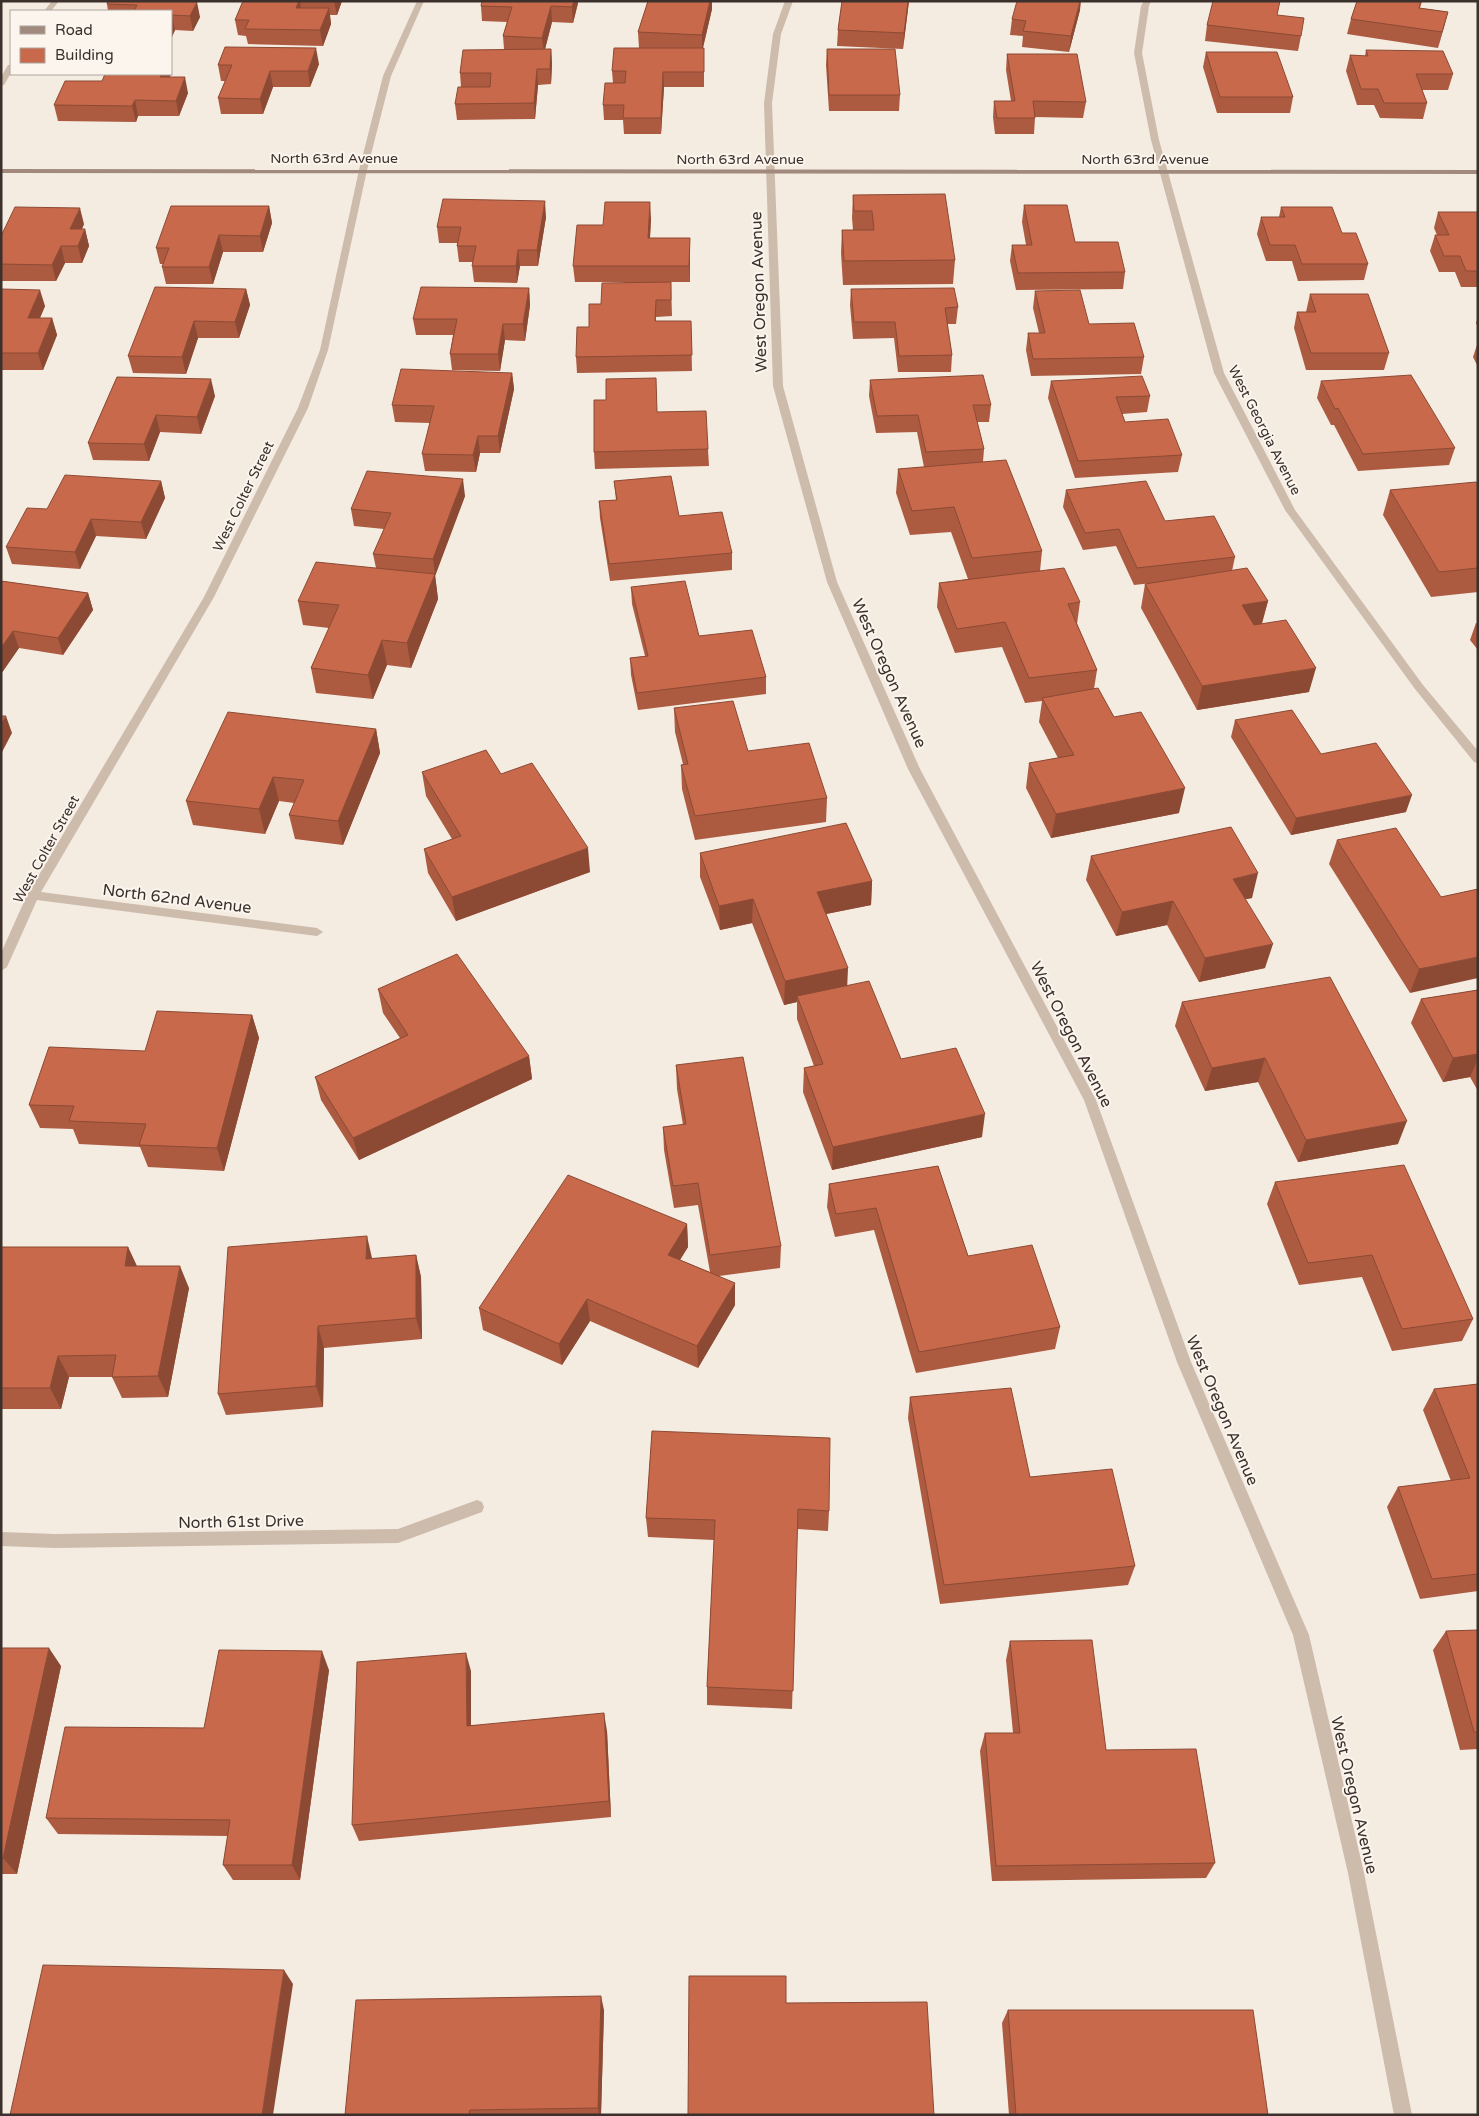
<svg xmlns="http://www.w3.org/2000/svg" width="1479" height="2116" font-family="'Varela Round',sans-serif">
	<rect width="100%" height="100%" fill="#f4ebe1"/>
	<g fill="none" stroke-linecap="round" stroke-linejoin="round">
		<path fill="#cdbbac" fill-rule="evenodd" d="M52,1H59L51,11H44Z
			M417,1H424L391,76L367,170L328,350L308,408L214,597L41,892L317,928L323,932L317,936L37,900L7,967L1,971V953L27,895L204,597L298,408L320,350L359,170L383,76Z
			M785,1H793L781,34L772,103L783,386L837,582L920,769L1096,1100L1191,1362L1309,1635L1364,1873L1412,2115H1394L1348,1873L1293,1635L1177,1362L1084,1100L908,769L827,582L773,386L764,103L773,34Z
			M1144,1H1151L1149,6L1142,53L1159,140L1224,373L1295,510L1423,685L1478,751V763L1474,762L1415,689L1285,510L1214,373L1151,140L1134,53L1141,6Z
			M8,65H11V73L4,85H1V77Z
			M477,1500L482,1502L484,1507L482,1512L398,1543L55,1548L1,1546V1532L55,1534L398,1529Z"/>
		<path fill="#a18a7d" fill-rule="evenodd" d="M1,169L1478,170V174L1,173Z"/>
	</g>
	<path fill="#ac5a40" d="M189,1L200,17L193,31L175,30L171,39V11H108L107,4Z
		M243,1H342L337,15H330L331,24L323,46L248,44L246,36L238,35L235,20Z
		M482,1H578V3L573,23L552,22L545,49H551L552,64L551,84L538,85L535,119L457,120L455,104L461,87L460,73L504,49L503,36L507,22L482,21L481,6Z
		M648,1H712V9L703,48H704V87H664L661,134H624L623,120H604L603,105L613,83L612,71L648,48H639L638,32Z
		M842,1H909L903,49L837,46L838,30Z
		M1357,1H1422L1420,8L1448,12L1438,48L1347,34L1351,19Z
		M1080,10L1069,52L1022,47L1023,36L1010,35L1012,19Z
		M1277,15L1301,36L1298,51L1205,41L1207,25Z
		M827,49L900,95L899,111H829L826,65Z
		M1366,50L1453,74L1448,90H1422L1427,103L1423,119L1380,118L1374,105H1357L1346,71L1350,55L1365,56Z
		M1206,52L1293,97L1290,113H1217L1203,67Z
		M1007,54L1086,102L1083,118L1035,117L1034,134H995L993,117L994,101H1011L1006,70Z
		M319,64L310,87H273L263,114H221L218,98L225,81H221L218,65Z
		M171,65L172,71L170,77L188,93L179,116H138L136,122L58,121L54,105L102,81L171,74Z
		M853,195L955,260L953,284L843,285L841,253L842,230H853L852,218Z
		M1024,205L1075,242L1125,272L1123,289L1016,290L1010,261L1012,245H1026L1022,222Z
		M269,206L272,223L263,252H223L213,284H166L162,267L163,264H160L156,248Z
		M1281,207L1342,233L1368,264L1364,280L1298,281L1292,261H1266L1257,234L1261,217H1279Z
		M1438,212H1478V287H1461L1455,272H1439L1430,251L1435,235H1437L1434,228Z
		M546,217L538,266H520L517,283L474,282L472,266L473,262H459L457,246V243H439L437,227Z
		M651,218L650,238L690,254V282H671L672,316L656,317V321H691L692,371L577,373L576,357L589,327L601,304L624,282H575L573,266L603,225Z
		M84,224L82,229H85L89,246L82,263H65L56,281H1V236Z
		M529,288L530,305L525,341L505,340L500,371L452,370L450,354L453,335H416L413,319Z
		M1,289L45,306L40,318H52L57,335L43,370H1Z
		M246,289L250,305L239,338H198L186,374L133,373L128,356Z
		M851,289L958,307L956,324H947L952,355L951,372H898L894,338L853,339L850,305Z
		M1035,291L1144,357L1141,374L1031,376L1026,350L1028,333H1039L1033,308Z
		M1310,294L1389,353L1384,370H1306L1294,328L1297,312H1306Z
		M1478,317V327L1476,323Z
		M1478,342V367L1473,357Z
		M512,373L514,389L500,453H480L476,472L425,471L422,454L430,423L395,422L392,405Z
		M117,377L215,396L201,434L160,432L149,461L93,460L88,443Z
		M870,380L991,405L989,422H977L984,449L983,462L1042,551L1040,571L1080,602L1077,624L1097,670L1094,689L1114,717L1179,813L1051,838L1026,788L1029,763L1058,758L1039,722L1042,701L1025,703L1002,647L955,653L937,607L939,583L968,579L951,532L910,535L896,493L898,469L924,467L917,432L876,433L869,396Z
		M1051,381L1150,396L1147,412L1122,414L1125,422L1182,455L1178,472L1075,478L1048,398Z
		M1321,381L1455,448L1449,465L1358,471L1334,425H1331L1317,398Z
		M657,412L708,449L709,466L595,469L594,452Z
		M161,481L165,498L146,539L96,536L80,569L12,564L6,547L47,509Z
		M614,481L679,516L732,553V570L610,581L600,518L599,501L616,500Z
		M1478,484V592L1431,597L1383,515L1390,490Z
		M1066,490L1165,521L1235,557L1232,571L1268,601L1262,624L1309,692L1197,710L1141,608L1145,584L1152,583L1134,585L1116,546L1083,550L1063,507Z
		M465,496L435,576L438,599L411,668L387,665L373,699L316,693L311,668L329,628L303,625L298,601L376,568L373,554L384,529L354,526L351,509Z
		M1,581L88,593L93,610L63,655L19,648L1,674Z
		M631,587L699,636L766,677V694L638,710L631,675L630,658L645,656L632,604Z
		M1476,623H1478V650L1470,640Z
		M674,708L827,798L826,822L695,840L682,789L681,765L683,764L675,732Z
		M1235,720L1321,754L1406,812L1291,835L1231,737Z
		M376,729L380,753L343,845L295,839L289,815L294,803L279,801L265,834L193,825L186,801Z
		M422,772L501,774L590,872L456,921L428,873L424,849L452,839L426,796Z
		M1337,840L1441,897L1478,889L1410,993L1329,864Z
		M700,853L872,881L871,905L826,914L847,985L901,1059L982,1137L832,1170L803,1092L804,1068L814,1066L797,1019V1002L784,1005L752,923L720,930L700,877Z
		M1091,856L1252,898L1245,899L1265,968L1199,982L1167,925L1116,936L1086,880Z
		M378,989L529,1056L532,1079L359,1160L321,1100L315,1077L400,1038L383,1013Z
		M1478,990V1091L1470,1077L1443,1082L1411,1023L1421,999Z
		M1182,1002L1398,1144L1298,1162L1258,1082L1205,1091L1175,1026Z
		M252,1015L259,1038L224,1171L148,1167L140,1147L79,1144L73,1129L40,1128L29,1105L145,1051Z
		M676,1065L781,1246L780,1268L719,1276L735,1305L698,1368L590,1321L562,1365L483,1330L479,1308L687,1224L688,1247L680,1260L710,1272L698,1205L674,1208L664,1150L663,1127L683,1125L677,1089Z
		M938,1166L968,1256L1060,1327L1055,1349L916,1373L874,1230L835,1237L827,1207L829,1184Z
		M1275,1182L1473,1319L1462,1341L1392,1351L1362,1277L1299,1285L1267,1204Z
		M1,1247H128L137,1266L189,1288L168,1397L122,1398L112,1377H69L61,1409H1Z
		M416,1255L421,1277L422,1339L324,1348L323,1407L226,1415L218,1394L372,1259Z
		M1478,1384V1591L1420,1599L1387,1507L1398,1487L1451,1481L1423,1410L1434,1389Z
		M910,1397L1135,1566L1128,1585L940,1604L908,1418Z
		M652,1431L829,1511L828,1531L797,1529L792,1709L707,1705V1687L714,1540L648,1537L646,1518Z
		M1478,1630V1749L1460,1750L1433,1650L1446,1631Z
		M1010,1641L1106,1750L1215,1863L1206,1878L992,1881L980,1751L985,1733H1013L1006,1660Z
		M1,1648L61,1666L17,1874H1Z
		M329,1670L300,1880H233L223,1865L228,1836L58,1834L46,1818L204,1728Z
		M471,1671V1725L607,1731L611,1817L359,1841L352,1825Z
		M604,2010L601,2115H345Z
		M1008,2010L1268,2115H1009L1002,2023Z"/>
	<path fill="#8c4a34" d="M299,1H300L302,14L296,8Z
		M334,1H342L337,15Z
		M574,1H578V3L573,23L572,7Z
		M710,1H712V9L702,51V35Z
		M908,1H909L903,49L904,33Z
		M1080,1H1081L1080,10L1069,52L1071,36Z
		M197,2L200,17L193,31L190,16Z
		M551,6L552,22L544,53L542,38Z
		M329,8L331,24L323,46L320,30Z
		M1448,12L1444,27L1438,48L1442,32Z
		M172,15L175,30L171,39V16Z
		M316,48L319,64L310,87L308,71Z
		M551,49L552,64L551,84L550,69Z
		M171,65L172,71L164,93L160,77L162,74H171Z
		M537,69L538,85L535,119L534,103Z
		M270,71L273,87L263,114L260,99Z
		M663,72L664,87L661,134V118Z
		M185,77L188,93L179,116L176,101Z
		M135,100L138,116L136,122L132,106Z
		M545,201L546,217L538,266L537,250Z
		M650,202L651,218L649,254L648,238Z
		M269,206L272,223L263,252L260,236Z
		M80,208L84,224L74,246L70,229Z
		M85,229L89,246L82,263L78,246Z
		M219,235L223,252L213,284L209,267Z
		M690,238V282L689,266Z
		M61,246L65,263L56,281L52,265Z
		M518,250L520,266L517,283L516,266Z
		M529,288L530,305L525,341L523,324Z
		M246,289L250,305L239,338L235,322Z
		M40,290L45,306L33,334L28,318Z
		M52,318L57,335L43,370L38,353Z
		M194,321L198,338L186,374L182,357Z
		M503,324L505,340L500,371L498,354Z
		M512,373L514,389L500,453L498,436Z
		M211,379L215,396L201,434L197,417Z
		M156,415L160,432L149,461L144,444Z
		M478,436L480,453L476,472L473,455Z
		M463,479L465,496L435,576L433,559Z
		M161,481L165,498L146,539L141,522Z
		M91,519L96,536L80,569L75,552Z
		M435,574L438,599L411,668L407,643Z
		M88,593L93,610L63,655L58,638Z
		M1268,601L1261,625L1236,629L1242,605Z
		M13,631L19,648L1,674V648Z
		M382,640L387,665L373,699L368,675Z
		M1316,668L1309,692L1197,710L1202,686Z
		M6,716L12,733L1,754V725Z
		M376,729L380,753L343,845L338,821Z
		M273,777L279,801L265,834L259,809Z
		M1185,788L1179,813L1051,838L1056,814Z
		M1412,795L1406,812L1291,835L1296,818Z
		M588,848L590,872L456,921L452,897Z
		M1258,873L1252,898L1227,903L1233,879Z
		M872,881L871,905L816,916L817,892Z
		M753,899L752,923L720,930L719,906Z
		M1173,901L1167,925L1116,936L1122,912Z
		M1273,944L1265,968L1199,982L1205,958Z
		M1478,957V978L1410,993L1419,969Z
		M848,968L847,991L797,996V1002L784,1005L785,981Z
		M252,1015L259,1038L224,1171L217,1148Z
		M1478,1054V1059L1470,1077L1443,1082L1453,1058Z
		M529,1056L532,1079L359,1160L353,1138Z
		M1265,1058L1258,1082L1205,1091L1212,1068Z
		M985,1114L982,1137L832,1170L833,1147Z
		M1407,1121L1398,1144L1298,1162L1306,1140Z
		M687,1224L688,1247L669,1277L668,1255Z
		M367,1236L372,1258V1281L366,1259Z
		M128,1247L138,1269L125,1266Z
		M416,1255L421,1277L422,1339L416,1318Z
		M180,1266L189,1288L168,1397L158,1376Z
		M735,1283V1305L698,1368L697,1346Z
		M587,1299L590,1321L562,1365L559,1344Z
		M318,1326L324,1348L323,1407L316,1386Z
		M58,1356L69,1377L61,1409L50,1388Z
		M49,1648L61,1666L17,1874L3,1858Z
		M322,1651L329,1670L300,1880L292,1865Z
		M466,1653L471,1671V1743L467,1726Z
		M604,1713L607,1731L611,1817L609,1801Z
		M284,1970L293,1984L273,2115H262Z
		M601,1996L604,2010L601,2115H599L598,2108Z"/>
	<path fill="#c8694b" stroke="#8c4a34" d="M108,1H181L197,2L190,16L172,15L171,16V11H134L137,5L107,4Z
		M243,1H299L296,8H329L320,30L245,29L249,20H235Z
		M482,1H574L572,7L551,6L542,38L503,36L512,7L481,6Z
		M648,1H710L702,35L638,32Z
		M842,1H908L904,33L838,30Z
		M1017,1H1080L1071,36L1023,31L1026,21L1012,19Z
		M1213,1H1280L1277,15L1304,18L1301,36L1207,25Z
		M1357,1H1421L1419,8L1448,12L1442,32L1351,19Z
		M225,47L316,48L308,71H270L260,99L218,98L232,65H218Z
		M614,48H704V72H663L661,118H623L624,105H603L605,83H625L626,71H612Z
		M551,49L550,69H537L534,103L455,104L458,87H490L491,73H460L463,50Z
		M827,49H895L900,95H829Z
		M1366,50L1443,51L1453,74H1416L1427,103H1384L1378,89H1361L1350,55L1368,56Z
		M1206,52H1277L1293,97H1220Z
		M1007,54H1077L1086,102L1033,101L1035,118H997L994,101H1015Z
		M105,74H162L160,77H185L176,101L135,100L132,106L54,105L65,81H102Z
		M945,194L955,260L844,261L842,230H874L872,211H854L853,195Z
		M443,199L545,201L537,250H518L516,266H472L476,246H457L461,227H437Z
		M605,202H650L648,238H690L689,266H573L577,225H603Z
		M1024,205H1067L1075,242H1118L1125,272L1018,273L1012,245H1032Z
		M171,206H269L260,236L219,235L209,267H162L169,248H156Z
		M15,207L80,208L70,229H85L78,246H61L52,265L1,264V236Z
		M1281,207H1332L1342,233H1356L1368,264H1302L1295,245H1270L1261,217H1285Z
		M1438,212H1478V271H1466L1460,256H1444L1435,235H1449Z
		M671,282V300H656L655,321H691L692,355L576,357L577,327H589V304H601L602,283Z
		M155,287L246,289L235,322L194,321L182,357L128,356Z
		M421,287L529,288L523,324H503L498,354H450L457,319H413Z
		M954,288L958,307L945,308L952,355L899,356L895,322H854L851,289Z
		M1,289L40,290L28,318H52L38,353H1Z
		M1080,290L1089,324L1134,323L1144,357L1033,359L1028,333H1045L1035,291Z
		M1310,294H1368L1389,353H1311L1297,312H1316Z
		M401,369L512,373L498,436H478L473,455L422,454L434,406L392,405Z
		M983,375L991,405H973L984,449L926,452L918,415L877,416L870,380Z
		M1411,375L1455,448L1363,454L1338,408L1335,409L1321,381Z
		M1142,376L1150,396L1116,397L1125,422L1168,419L1182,455L1078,461L1051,381Z
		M117,377L211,379L197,417L156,415L144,444L88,443Z
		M656,378L657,412L706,411L708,449L594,452V400H606V379Z
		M1006,460L1042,551L972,558L954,507L912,511L898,469Z
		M367,471L463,479L433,559L373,554L391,513L351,509Z
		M65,475L161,481L141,522L91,519L75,552L6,547L27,508L47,509Z
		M671,476L679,516L722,512L732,553L609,564L599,501L617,500L614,481Z
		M1146,481L1165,521L1214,516L1235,557L1137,568L1119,529L1085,533L1066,490Z
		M1476,482L1478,484V568L1439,572L1390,490Z
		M316,562L435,574L407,643L382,640L368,675L311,668L339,605L298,601Z
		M1064,568L1080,602L1068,604L1097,670L1029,678L1005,622L957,629L939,583Z
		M1247,568L1268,601L1242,605L1254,625L1286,620L1316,668L1202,686L1145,584Z
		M1,581L88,593L58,638L13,631L1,648Z
		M685,581L699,636L752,630L766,677L637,693L630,658L648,656L631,587Z
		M1098,688L1114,717L1141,712L1185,788L1056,814L1029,763L1074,755L1042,698Z
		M733,701L748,751L809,743L827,798L695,816L681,765L688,764L674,708Z
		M1292,710L1321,754L1376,743L1412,795L1296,818L1235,720Z
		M228,712L376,729L338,821L289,815L304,780L273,777L259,809L186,801Z
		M1,716H6L1,725Z
		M486,750L501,774L532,763L588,848L452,897L424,849L461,836L422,772Z
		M846,823L872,881L817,892L848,968L785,981L753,899L719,906L700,853Z
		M1231,827L1258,873L1233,879L1273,944L1205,958L1173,901L1122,912L1091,856Z
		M1396,828L1441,897L1478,889V957L1419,969L1337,840Z
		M457,954L529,1056L353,1138L315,1077L408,1035L378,989Z
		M1330,977L1407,1121L1306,1140L1265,1058L1212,1068L1182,1002Z
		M869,981L901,1059L956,1048L985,1114L833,1147L804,1068L823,1064L797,996Z
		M1478,990V1054L1453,1058L1421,999Z
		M157,1011L252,1015L217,1148L139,1145L146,1124L69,1121L74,1106L29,1105L49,1047L145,1051Z
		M743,1057L781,1246L710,1255L698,1183L673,1186L663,1127L686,1124L676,1065Z
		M1404,1165L1473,1319L1402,1329L1372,1255L1308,1263L1275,1182Z
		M938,1166L968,1256L1032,1245L1060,1327L919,1352L876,1208L836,1214L829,1184Z
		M568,1175L687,1224L668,1255L735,1283L697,1346L587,1299L559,1344L479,1308Z
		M367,1236L366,1259L416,1255V1318L318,1326L316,1386L218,1394L228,1247Z
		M1,1247H128L125,1266H180L158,1376L112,1377L116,1355L58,1356L50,1388H1Z
		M1478,1384V1574L1432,1579L1398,1487L1470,1478L1434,1389Z
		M1011,1388L1030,1477L1112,1469L1135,1566L944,1585L910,1397Z
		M652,1431L830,1438L829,1511L798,1509L793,1691L707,1687L715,1520L646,1518Z
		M1478,1630V1732H1474L1446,1631Z
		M1092,1640L1106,1750L1196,1749L1215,1863L996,1866L985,1733H1020L1010,1641Z
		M1,1648H49L3,1858H1Z
		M219,1650L322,1651L292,1865H223L230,1820L46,1818L65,1727L204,1728Z
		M466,1653L467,1726L604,1713L609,1801L352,1825L357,1662Z
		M43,1965L284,1970L262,2115H10Z
		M689,1976H786V2003L927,2002L934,2115H688Z
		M601,1996L598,2108L470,2110L469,2115H345L356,2000Z
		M1008,2010H1253L1268,2115H1016Z"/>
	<g text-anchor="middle" stroke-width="4" stroke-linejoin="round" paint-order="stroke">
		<g font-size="14" fill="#3b302b" stroke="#fbf5ee">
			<text x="334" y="163">North 63rd Avenue</text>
			<text x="740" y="164">North 63rd Avenue</text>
			<text x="1145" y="164">North 63rd Avenue</text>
			<text transform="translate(1265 430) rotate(63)" y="5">West Georgia Avenue</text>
			<text transform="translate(243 496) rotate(-64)" y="5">West Colter Street</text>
			<text transform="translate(46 849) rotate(-61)" y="5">West Colter Street</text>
		</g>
		<g font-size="16" fill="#3b302b" stroke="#fbf5ee">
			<text transform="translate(758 292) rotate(-92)" y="6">West Oregon Avenue</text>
			<text transform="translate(890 673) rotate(66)" y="6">West Oregon Avenue</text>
			<text transform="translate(177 898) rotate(7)" y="6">North 62nd Avenue</text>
			<text transform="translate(1072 1034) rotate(63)" y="6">West Oregon Avenue</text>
			<text transform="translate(1223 1410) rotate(67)" y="6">West Oregon Avenue</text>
			<text transform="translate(241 1521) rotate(-1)" y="6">North 61st Drive</text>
			<text transform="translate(1355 1795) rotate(77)" y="6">West Oregon Avenue</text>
		</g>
	</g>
	<rect width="1479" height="2116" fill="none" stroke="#3b302b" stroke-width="5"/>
	<rect x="10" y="10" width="162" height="65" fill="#fbf5ee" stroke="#aea6a0"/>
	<rect x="20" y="26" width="25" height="8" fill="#a18a7d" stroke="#aea6a0"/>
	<text x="55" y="35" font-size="15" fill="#3b302b">Road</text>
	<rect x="20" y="48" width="25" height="15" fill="#c8694b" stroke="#aea6a0"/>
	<text x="55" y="60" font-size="15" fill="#3b302b">Building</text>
</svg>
